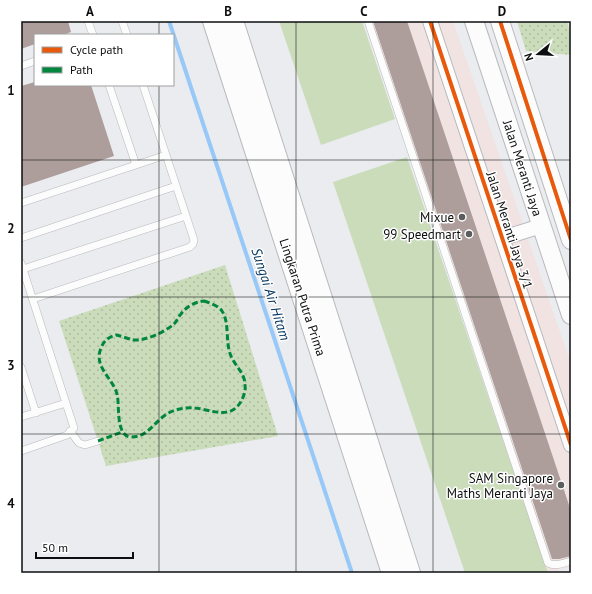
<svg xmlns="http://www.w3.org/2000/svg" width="592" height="594" font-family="'PT Sans',sans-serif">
	<defs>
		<pattern id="park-dots" width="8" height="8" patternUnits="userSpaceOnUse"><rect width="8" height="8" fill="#cbdcbb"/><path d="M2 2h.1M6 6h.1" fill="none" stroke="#adbca0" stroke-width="1.8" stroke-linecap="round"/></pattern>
	</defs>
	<rect width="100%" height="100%" fill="#eaecef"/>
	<path fill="#f0e3e1" d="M364,21H453L571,364V566L548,573Z"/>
	<path fill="#cbdcbb" d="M279,21H362L395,119L321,145Z
		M407,157L548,573H465L333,182Z"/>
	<path fill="url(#park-dots)" d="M517,21H567L571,36V55L526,51Z
		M225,265L278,436L106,466L59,321Z"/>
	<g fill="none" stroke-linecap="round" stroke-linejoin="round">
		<path stroke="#97c8f7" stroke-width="4" d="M169,21L352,573"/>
	</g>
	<path fill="#ad9d9b" d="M21,21H68L71,32L63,35H35V44L21,49Z
		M373,21H407L571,511V556L559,559H552Z
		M35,82V85H91L114,156L21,187V86Z"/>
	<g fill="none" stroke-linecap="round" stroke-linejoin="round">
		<g stroke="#b9babc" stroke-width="8">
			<path id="service" d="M88,21L93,35
				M122,21L127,35
				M368,21L548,563C555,567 564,563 571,561
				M21,66L35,61
				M109,85L136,165
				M21,203L166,155
				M21,238L176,186
				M21,263L74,428L67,435L21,451
				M23,269L186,216
				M33,299L190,247L193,244L194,240L143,85
				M21,367L36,413
				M21,417L66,403
				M70,431L79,443L85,445L98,441"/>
		</g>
		<g stroke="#b9babc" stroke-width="16">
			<path id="minor" d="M430,21L571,445
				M503,238L541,226"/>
		</g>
		<g stroke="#b9babc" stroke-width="20">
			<path id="tertiary" d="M474,21L571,315
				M500,21L571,240"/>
		</g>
		<g stroke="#b9babc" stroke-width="22">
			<path id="secondary" d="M213,21L392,573
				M233,21L410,573"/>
		</g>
		<use href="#service" stroke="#fcfcfd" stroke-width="7"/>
		<use href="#minor" stroke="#fcfcfd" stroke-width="14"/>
		<use href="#tertiary" stroke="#fcfcfd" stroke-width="18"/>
		<use href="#secondary" stroke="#fcfcfd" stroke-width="20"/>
		<path stroke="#00873e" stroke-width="3" stroke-dasharray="6 3" stroke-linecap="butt" d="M204,301C210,303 219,306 222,311C230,323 225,343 231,356C235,366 245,373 245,385C246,392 243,398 240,403C227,423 204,405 186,408C178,409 170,411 164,416C153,424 147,437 131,437C115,436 120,405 117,394C113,378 93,367 101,348C104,340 109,337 116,335C122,336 128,339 134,340C145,341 165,332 174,324C177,321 178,317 181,314C187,306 195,302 204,301Z
			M98,441L122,432"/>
		<g stroke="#fff" stroke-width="6">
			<path id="cycleway" d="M430,21L571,445
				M500,21L571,240"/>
		</g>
		<use href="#cycleway" stroke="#e8590c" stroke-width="4"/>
	</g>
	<path fill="none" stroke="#0d0e10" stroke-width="1" stroke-opacity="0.55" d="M159,21V35M296,21V573M433,21V573M159,85V573M21,160H571M21,297H571M21,434H571"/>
	<g fill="#5a5c5e" stroke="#fff" stroke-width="1.5">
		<circle cx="462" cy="217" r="4"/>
		<circle cx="469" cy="234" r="4"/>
		<circle cx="561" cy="485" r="4"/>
	</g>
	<g text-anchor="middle" stroke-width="3" stroke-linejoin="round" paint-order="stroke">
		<g font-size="13" fill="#0d0e10" stroke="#fff">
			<text transform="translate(523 168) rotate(72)" y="5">Jalan Meranti Jaya</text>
			<text transform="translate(510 230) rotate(72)" y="5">Jalan Meranti Jaya 3/1</text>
			<text transform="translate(303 297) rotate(72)" y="5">Lingkaran Putra Prima</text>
		</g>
		<g font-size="13" fill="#0d0e10" stroke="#fff" text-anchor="end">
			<text x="454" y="222">Mixue</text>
			<text x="461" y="239">99 Speedmart</text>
			<text x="553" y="483">SAM Singapore<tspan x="553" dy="15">Maths Meranti Jaya</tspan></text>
		</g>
		<g font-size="14" font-style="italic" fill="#00325b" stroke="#fff">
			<text transform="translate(271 294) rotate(72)" y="5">Sungai Air Hitam</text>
		</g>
	</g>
	<rect width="592" height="594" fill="none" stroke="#ffffff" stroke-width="44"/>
	<rect x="34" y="34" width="140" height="52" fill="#ffffff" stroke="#9e9f9f"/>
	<rect x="42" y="47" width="20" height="6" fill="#e8590c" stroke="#9e9f9f"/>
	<text x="70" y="54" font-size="12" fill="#0d0e10">Cycle path</text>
	<rect x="42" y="67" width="20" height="6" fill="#00873e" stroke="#9e9f9f"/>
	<text x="70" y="74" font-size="12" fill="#0d0e10">Path</text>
	<g transform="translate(538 54) rotate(252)" stroke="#ffffff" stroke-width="3" paint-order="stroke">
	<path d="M0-3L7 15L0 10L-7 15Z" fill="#0d0e10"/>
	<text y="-6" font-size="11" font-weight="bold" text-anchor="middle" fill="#0d0e10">N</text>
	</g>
	<path d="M36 552v6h97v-6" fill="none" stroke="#0d0e10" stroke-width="2"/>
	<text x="42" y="552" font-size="12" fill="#0d0e10" stroke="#ffffff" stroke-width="3" paint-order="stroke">50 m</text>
	<rect x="22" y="22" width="548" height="550" fill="none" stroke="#0d0e10" stroke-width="1.5"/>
	<g font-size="13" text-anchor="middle" font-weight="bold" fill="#0d0e10">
		<text x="90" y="16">A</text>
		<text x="228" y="16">B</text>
		<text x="364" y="16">C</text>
		<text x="502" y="16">D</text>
		<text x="11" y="95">1</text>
		<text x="11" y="233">2</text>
		<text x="11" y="370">3</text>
		<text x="11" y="508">4</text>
	</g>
</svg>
